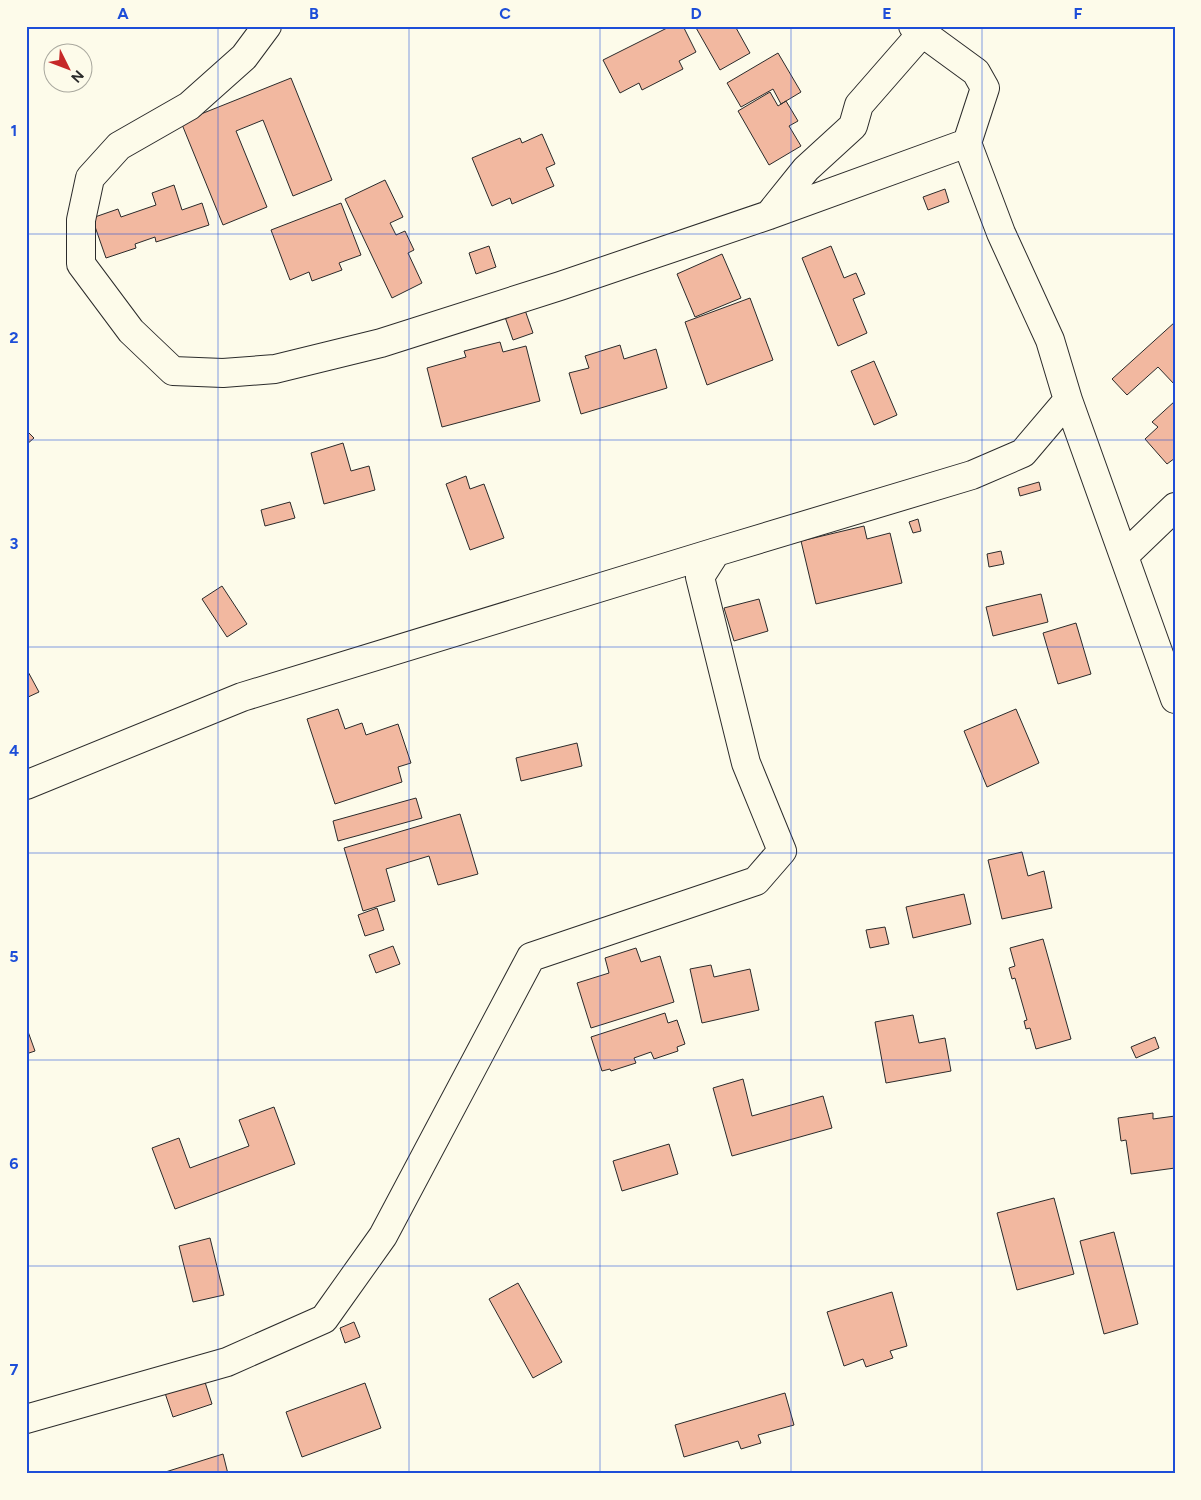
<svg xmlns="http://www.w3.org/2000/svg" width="1201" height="1500" font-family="Figtree,sans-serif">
	<rect width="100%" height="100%" fill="#fdfbea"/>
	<path fill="#f2b8a0" stroke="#2b2b2b" d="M671,26H683L696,52L679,61L683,69L642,90L639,83L620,93L603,60Z
		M695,26H735L750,53L720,70Z
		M778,53L801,92L781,104L773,89L741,107L727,83Z
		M291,78L332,180L293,196L263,120L236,131L267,207L223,225L181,122Z
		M770,92L778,106L786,101L798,121L789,126L801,146L769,165L738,111Z
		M542,134L555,164L546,168L554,186L512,204L510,198L492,206L472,158L520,138L522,143Z
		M385,180L403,217L390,223L396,235L405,231L414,250L408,253L422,283L392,298L345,199Z
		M174,185L182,210L202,203L209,225L156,242L155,237L135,244L136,248L106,258L92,218L118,209L121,217L156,205L152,193Z
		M945,189L949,202L928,210L923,197Z
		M341,203L361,255L339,263L342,270L312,281L309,272L290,280L271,230Z
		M489,246L496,267L476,274L469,253Z
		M831,246L844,278L856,273L865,294L853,299L867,333L838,346L802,258Z
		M722,254L741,298L695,317L677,274Z
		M750,298L773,360L707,385L685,322Z
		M525,310L533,333L513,340L505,317Z
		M1175,322V385L1158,367L1127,395L1112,379Z
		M500,342L503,352L526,346L540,401L442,427L427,368L466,357L464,351Z
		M620,345L624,359L656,349L667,388L581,414L569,373L589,368L585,356Z
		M874,361L897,415L874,425L851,371Z
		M1175,401V458L1167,464L1145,439L1158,427L1152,422Z
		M26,430L34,438L26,445Z
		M343,443L351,471L369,466L375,490L324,504L311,453Z
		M466,476L470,489L484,484L504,538L470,550L446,484Z
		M1039,482L1041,490L1020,496L1018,488Z
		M290,502L295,518L265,526L261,510Z
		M918,519L921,531L913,533L909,522Z
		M864,526L867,539L890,533L902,583L816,604L801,541Z
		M1001,551L1004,564L989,567L987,554Z
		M222,586L247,624L227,637L202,599Z
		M1041,594L1048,622L993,636L986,607Z
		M759,599L768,631L734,641L724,608Z
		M1076,623L1091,674L1058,684L1043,633Z
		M26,668L39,692L26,698Z
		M338,709L345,729L362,723L366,735L398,724L411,763L398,767L402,782L335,804L307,719Z
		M1016,709L1039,763L987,787L964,731Z
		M577,743L582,766L521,781L516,758Z
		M416,798L422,818L338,841L333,821Z
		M460,814L478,874L438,885L429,856L386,869L395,901L363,911L344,848Z
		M1022,852L1028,876L1044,871L1052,908L1002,919L988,860Z
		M964,894L971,924L913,938L906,907Z
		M377,908L384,930L365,936L358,915Z
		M885,927L889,944L870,948L866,930Z
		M1043,939L1071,1039L1036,1049L1030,1028L1026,1029L1024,1021L1027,1020L1015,978L1012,979L1009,968L1015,966L1010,948Z
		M393,946L400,964L376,973L369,955Z
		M636,948L641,962L660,956L674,1002L591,1028L577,983L609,973L605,958Z
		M711,965L714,977L750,969L759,1010L702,1023L690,969Z
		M665,1013L668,1023L677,1020L685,1044L677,1047L678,1051L654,1059L651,1052L634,1058L636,1063L611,1071L610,1069L602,1071L591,1037Z
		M913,1015L919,1043L945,1038L951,1071L886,1083L875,1022Z
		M26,1026L35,1051L26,1054Z
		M1155,1037L1159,1048L1136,1058L1131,1047Z
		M743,1079L752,1116L823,1096L832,1128L732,1156L713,1088Z
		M274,1107L295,1164L175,1209L152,1148L179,1138L190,1168L249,1146L239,1120Z
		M1153,1113V1119L1175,1116V1168L1131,1174L1126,1140L1121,1141L1118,1118Z
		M669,1144L678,1174L622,1191L613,1161Z
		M1054,1198L1074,1274L1017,1290L997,1213Z
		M1114,1232L1138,1324L1104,1334L1080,1241Z
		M210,1238L224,1295L193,1302L179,1246Z
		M518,1283L562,1362L533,1378L489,1299Z
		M892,1292L907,1346L890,1351L893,1358L866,1367L863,1359L844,1366L827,1312Z
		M354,1322L360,1337L345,1343L340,1328Z
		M204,1379L212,1404L173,1417L165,1393Z
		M365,1383L381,1428L302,1457L286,1412Z
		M785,1393L794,1425L758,1435L761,1443L741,1449L738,1441L684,1457L675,1425Z
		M223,1454L228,1474H159Z"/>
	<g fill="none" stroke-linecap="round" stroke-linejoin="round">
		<g stroke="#2b2b2b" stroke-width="30">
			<path id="minor" d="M267,26L244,57L189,106L119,146L90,178L81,220V264L131,331L173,371L223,373L275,369L381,343L560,286L769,215L967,143
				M913,26L976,72L985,88L967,143L1001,233L1050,340L1068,400L1175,699
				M769,215L806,169L853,126L859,105L921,34
				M1124,556L1175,507
				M26,785L242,697L716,552
				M26,1419L227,1362L324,1319L383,1236L531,957L756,881L782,851L746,763L700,577L716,552L972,475L1023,453L1068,400"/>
		</g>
		<use href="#minor" stroke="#fdfbea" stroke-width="28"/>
	</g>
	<path fill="none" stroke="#1d4ed8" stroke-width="1" stroke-opacity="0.55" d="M218,26V1474M409,26V1474M600,26V1474M791,26V1474M982,26V1474M26,234H1175M26,440H1175M26,647H1175M26,853H1175M26,1060H1175M26,1266H1175"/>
	<rect width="1201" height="1500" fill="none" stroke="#fdfbea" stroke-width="55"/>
	<g transform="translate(68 68) rotate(132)"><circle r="24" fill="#fdfbea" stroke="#a9a89e"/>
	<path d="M0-4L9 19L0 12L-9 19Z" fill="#c62828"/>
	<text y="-8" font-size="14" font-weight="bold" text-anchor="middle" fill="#2b2b2b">N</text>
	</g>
	<rect x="28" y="28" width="1146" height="1444" fill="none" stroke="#1d4ed8" stroke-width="2"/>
	<g font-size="16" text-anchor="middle" font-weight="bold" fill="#1d4ed8">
		<text x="123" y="19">A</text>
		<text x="314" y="19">B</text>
		<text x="505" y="19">C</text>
		<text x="696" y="19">D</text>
		<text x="887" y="19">E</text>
		<text x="1078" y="19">F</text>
		<text x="14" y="136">1</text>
		<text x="14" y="343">2</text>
		<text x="14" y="549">3</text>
		<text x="14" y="756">4</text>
		<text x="14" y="962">5</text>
		<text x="14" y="1169">6</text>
		<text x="14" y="1375">7</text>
	</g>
</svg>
